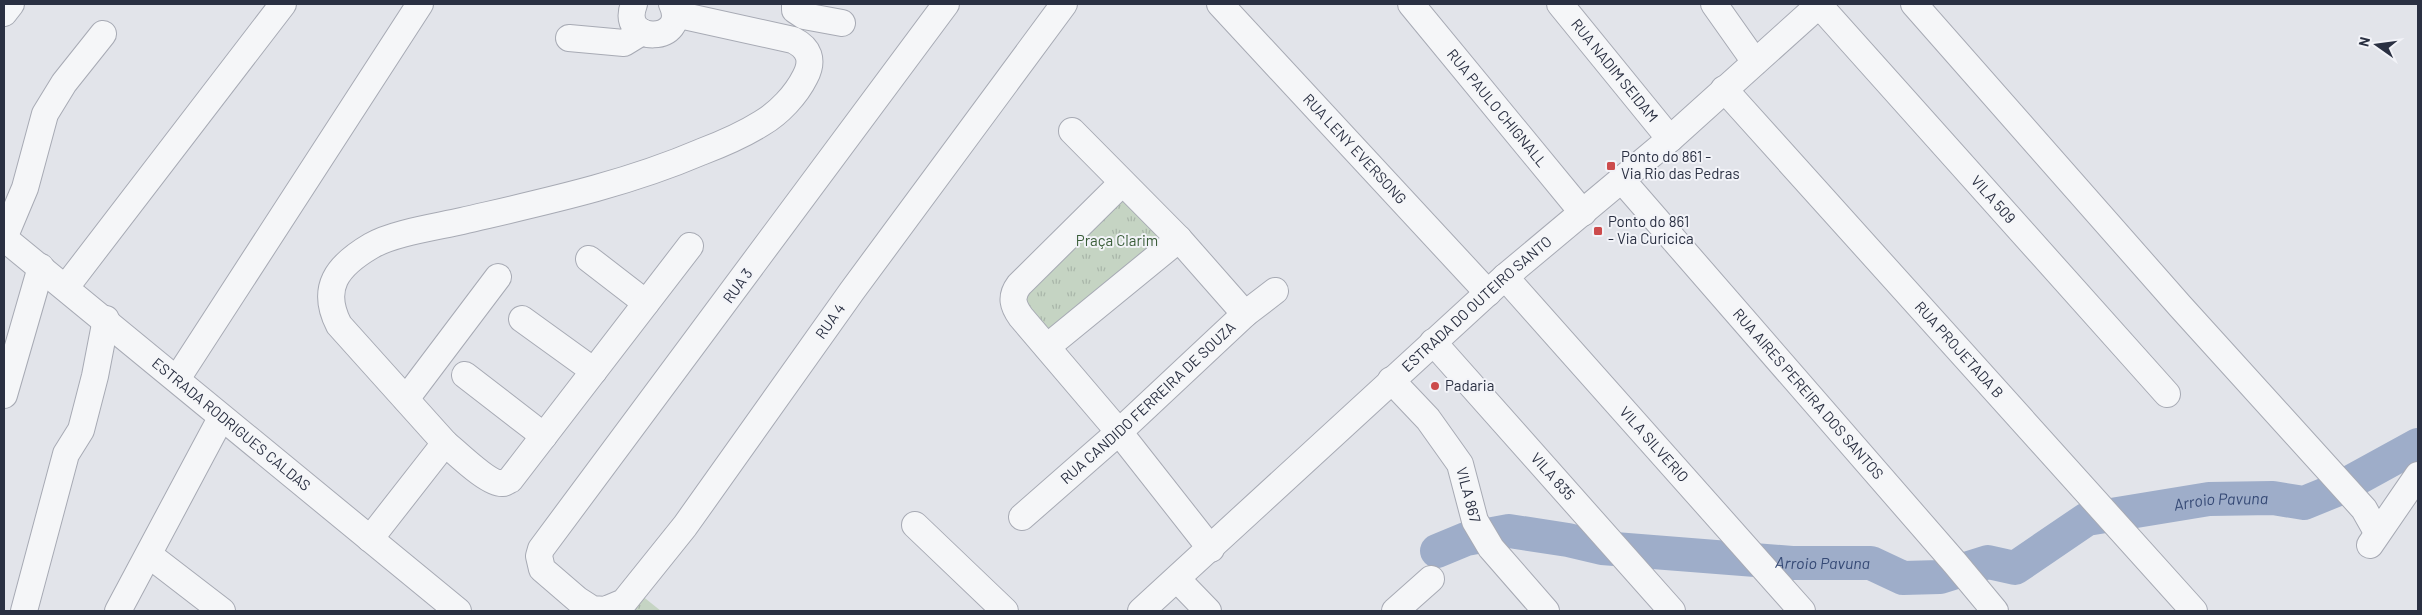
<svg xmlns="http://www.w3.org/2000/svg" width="2422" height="615" font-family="Barlow,sans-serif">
	<defs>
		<pattern id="park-tufts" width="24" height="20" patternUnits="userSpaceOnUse" patternTransform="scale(1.25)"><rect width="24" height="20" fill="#c5d4c3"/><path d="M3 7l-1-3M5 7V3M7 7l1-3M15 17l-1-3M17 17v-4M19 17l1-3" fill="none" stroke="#a9b6a9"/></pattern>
	</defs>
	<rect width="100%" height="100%" fill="#e2e4ea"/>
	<path fill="url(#park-tufts)" d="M1122,183L1179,239L1047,347L1013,295Z
		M636,591L661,611H621Z"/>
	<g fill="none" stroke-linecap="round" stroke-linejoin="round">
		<path stroke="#9eadc9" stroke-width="34" id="s1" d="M1437,551L1466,539L1509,531L1568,540L1602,548L1792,563H1871L1903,578L1940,577L1988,562L2015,568L2087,519L2209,499L2273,498L2304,503L2336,490L2418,445"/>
		<g stroke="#a7aab4" stroke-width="28">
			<g id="minor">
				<path d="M634,4C618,46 690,43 672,4"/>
				<path d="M795,4V10L804,16L842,23"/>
				<path id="s2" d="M946,4L541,549L539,556L542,569L578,600L592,609L605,610L624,602L685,526L852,291L1064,4"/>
				<path id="s3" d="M1220,4L1488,293"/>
				<path id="s4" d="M1411,4L1583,213"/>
				<path id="s5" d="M1560,4L1670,139"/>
				<path d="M1714,4L1755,62"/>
				<path d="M1914,4L2180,306L2364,509L2377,532"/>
				<path id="s6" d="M1819,5L2167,394"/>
				<path d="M4,13L11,4"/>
				<path d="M569,38L624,43L642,32"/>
				<path id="s7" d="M1724,89L2194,611"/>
				<path d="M1072,131L1179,239L1245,314"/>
				<path id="s8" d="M1621,179L1955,563L1995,611"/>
				<path d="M1122,183L1019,285C1010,297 1013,306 1021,317L1119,432L1211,549"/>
				<path id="s9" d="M4,238L458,611"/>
				<path d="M4,238L25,188L45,114L64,83L103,34"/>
				<path d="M589,259L646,303"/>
				<path id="s10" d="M1505,277L1802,611"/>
				<path d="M66,287L283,4"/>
				<path d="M522,319L594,371"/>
				<path id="s11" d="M1433,342L1672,611"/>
				<path d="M1047,347L1179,239"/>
				<path d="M465,375L544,436"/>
				<path d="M177,379L420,4"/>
				<path id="s12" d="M1391,380L1428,419L1460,464L1475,521L1491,548L1546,611"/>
				<path d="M4,395L41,267"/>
				<path d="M406,399L498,277"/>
				<path d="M445,443C456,452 489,485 503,483C505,483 507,481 510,480L690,246"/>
				<path id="s13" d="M1022,517L1119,432L1245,314L1275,291"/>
				<path d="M915,525L1005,611"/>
				<path d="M370,539L445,443L339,325C320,288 337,266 371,246C393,233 436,227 462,221C543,202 624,185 701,152C722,144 743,135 762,123C779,113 796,95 805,77C814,60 809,48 793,40L675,14"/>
				<path d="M2370,545L2418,475"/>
				<path d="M157,561L222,611"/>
				<path d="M1177,579L1208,611"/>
				<path d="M24,611L66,454L81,430L95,376L106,319"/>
				<path d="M118,611L221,418"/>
				<path id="s14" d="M1141,611L1505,277L1670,139L1820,4"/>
				<path d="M1395,611L1431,579"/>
			</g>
		</g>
		<use href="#minor" stroke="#f5f6f8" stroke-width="26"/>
	</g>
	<g fill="#cc4b4c" stroke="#f2f3f8" stroke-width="2">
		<rect x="1606" y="161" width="10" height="10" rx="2.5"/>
		<rect x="1593" y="226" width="10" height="10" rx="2.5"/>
		<circle cx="1435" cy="386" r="5"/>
	</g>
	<g text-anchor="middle" stroke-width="4" stroke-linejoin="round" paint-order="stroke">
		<g font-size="15" fill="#2a3042" stroke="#f2f3f8">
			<text dy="5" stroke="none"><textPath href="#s5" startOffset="86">RUA NADIM SEIDAM</textPath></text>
			<text dy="5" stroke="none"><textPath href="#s4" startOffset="135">RUA PAULO CHIGNALL</textPath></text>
			<text dy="5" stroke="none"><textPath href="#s3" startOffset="198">RUA LENY EVERSONG</textPath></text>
			<text dy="5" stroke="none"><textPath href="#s6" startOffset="261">VILA 509</textPath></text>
			<text transform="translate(738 286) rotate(-54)" y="5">RUA 3</text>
			<text dy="5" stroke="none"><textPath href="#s14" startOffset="455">ESTRADA DO OUTEIRO SANTO</textPath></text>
			<text dy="5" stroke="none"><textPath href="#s2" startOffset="1146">RUA 4</textPath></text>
			<text dy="5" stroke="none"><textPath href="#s7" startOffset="351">RUA PROJETADA B</textPath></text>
			<text dy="5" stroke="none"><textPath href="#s8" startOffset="285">RUA AIRES PEREIRA DOS SANTOS</textPath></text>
			<text dy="5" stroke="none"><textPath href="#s13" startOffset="170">RUA CANDIDO FERREIRA DE SOUZA</textPath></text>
			<text dy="5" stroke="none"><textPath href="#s9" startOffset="294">ESTRADA RODRIGUES CALDAS</textPath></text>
			<text dy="5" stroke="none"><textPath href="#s10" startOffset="224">VILA SILVERIO</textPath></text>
			<text dy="5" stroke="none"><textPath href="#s11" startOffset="180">VILA 835</textPath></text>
			<text dy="5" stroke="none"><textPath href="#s12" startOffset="141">VILA 867</textPath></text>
		</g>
		<g font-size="15" fill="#2a3042" stroke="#f2f3f8" text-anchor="start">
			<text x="1621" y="162">Ponto do 861 -<tspan x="1621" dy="17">Via Rio das Pedras</tspan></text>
			<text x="1608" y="227">Ponto do 861<tspan x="1608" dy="17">- Via Curicica</tspan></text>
			<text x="1445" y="391">Padaria</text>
		</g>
		<g font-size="15" fill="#3a5d38" stroke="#f2f3f8">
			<text x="1117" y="246">Praça Clarim</text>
		</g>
		<g font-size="16" font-style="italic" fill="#354975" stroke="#f2f3f8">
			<text dy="6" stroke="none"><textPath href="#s1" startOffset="812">Arroio Pavuna</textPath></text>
			<text dy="6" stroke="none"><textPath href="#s1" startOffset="391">Arroio Pavuna</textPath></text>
		</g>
	</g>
	<rect width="2422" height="615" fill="none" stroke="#2a3042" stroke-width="10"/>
	<g transform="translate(2377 45) rotate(284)" stroke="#f2f3f8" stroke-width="4" paint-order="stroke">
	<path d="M0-4L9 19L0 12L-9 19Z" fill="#2a3042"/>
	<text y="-8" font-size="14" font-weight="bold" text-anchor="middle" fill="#2a3042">N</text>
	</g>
</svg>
